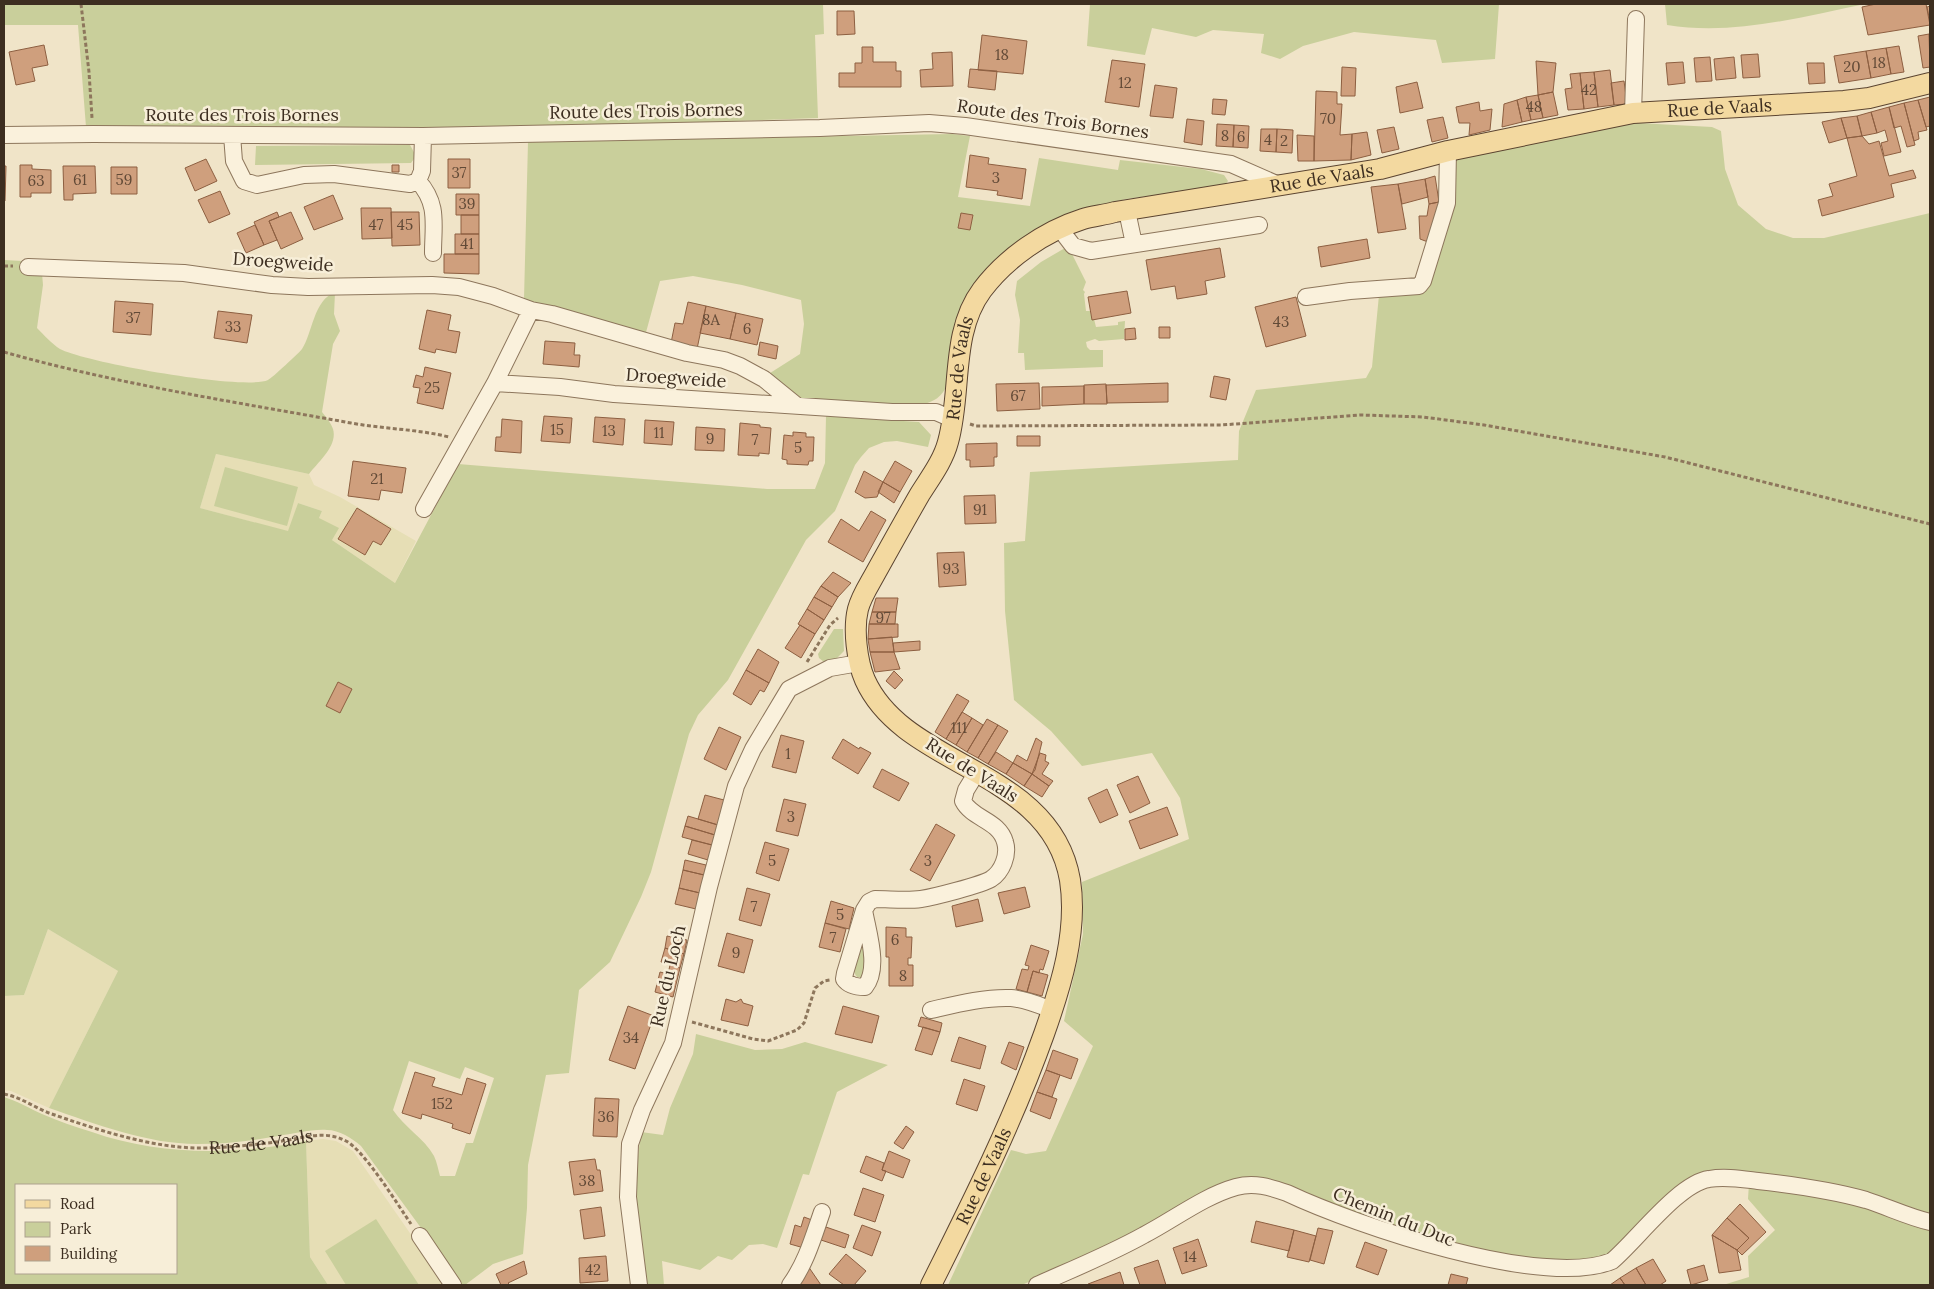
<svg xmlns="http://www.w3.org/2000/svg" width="1934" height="1289" font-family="Lora,serif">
	<rect width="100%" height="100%" fill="#f0e4c8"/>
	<path fill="#e6deb5" d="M216,454L309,474L314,485L340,497L416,541L395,583L332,540L319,518L322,511L298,503L289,532L200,508Z
		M48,929L118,971L49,1108L11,1091L4,1090V996L24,995Z
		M323,1139L336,1141L353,1151L446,1285H328L310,1257L306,1141Z"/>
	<path fill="#c9cf9b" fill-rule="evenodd" d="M4,4H823L824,34L815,35L818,118C574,127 330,133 86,127L78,25H4Z
		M1090,4H1499L1495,59L1442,63L1436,40L1354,32L1303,46L1280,59L1261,53L1264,34L1213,30L1196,37L1152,28L1145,55L1087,46Z
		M1665,4H1865C1801,17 1733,36 1667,25Z
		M1638,123L1712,127L1721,131L1725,169L1738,205L1766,229L1793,238H1824L1930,213V1218L1704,1174L1607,1260L1556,1275L1532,1274L1505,1269L1252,1178L1022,1285H948L1011,1150L1026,1154L1046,1151L1093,1046L1064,1021L1083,934L1082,882L1189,839L1180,798L1152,753L1082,766L1051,731L1014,700L1005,611L1004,543L1025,541L1030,472L1238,460L1239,431L1256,390L1366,378L1372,367L1379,295L1424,293L1452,204L1456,160L1551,138Z
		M952,134L970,136L958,197L1030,206L1039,158L1118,170L1120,160L1201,169L1224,175L1228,181L1224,186L1126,199L1076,212L1035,229L1004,252L949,382C941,398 935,402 918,405L803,399L767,375L800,354L804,324L801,300L742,285L693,276L660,281L645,336L524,299L528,142Z
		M410,145L416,156L411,163L255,165L256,146Z
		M1065,248L1072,254L1086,282L1083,290L1085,292L1084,294L1086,311H1090L1092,319H1094L1096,327L1118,325V322L1125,321L1124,339L1099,341L1095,339L1086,342L1087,347L1090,350H1103V367L1025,370L1024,353H1018L1020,320L1015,295L1017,281L1041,262Z
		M4,260L41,262L43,285L37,328C44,335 52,344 60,349C84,362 244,391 268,380C272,378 299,353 302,349C312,335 314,298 335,293L334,314L340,331L333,344L322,412C326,417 331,423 333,429C338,446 318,462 309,474L216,454L200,508L288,531L298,503L322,511L319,518L339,528L332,540L395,583L458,464L767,489H815L825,463L826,416L919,422L931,435L928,447L897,441L884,442L869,448L861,457L855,465L835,511L806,540L728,680L698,715L689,734L651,872L641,897L610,962L579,990L569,1073L546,1075L528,1165L527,1208L523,1254L493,1264L465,1285H459L424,1232L361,1146C352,1138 339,1130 327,1130C311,1129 293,1134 278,1136C252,1141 224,1144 197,1144C147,1144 96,1124 49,1108L118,971L48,929L24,995L4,996ZM409,1061L460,1079L465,1067L494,1078L473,1143H466L455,1176H440C438,1169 437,1162 434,1156C424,1138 404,1127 393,1110Z
		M225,467L298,487L287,526L214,506Z
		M834,629H843L844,651L837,658L824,662L819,658L818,654Z
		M860,941C868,953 866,964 862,977H857C849,968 857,951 860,941Z
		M696,1034L755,1050L782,1049L805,1042L888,1065L837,1092L809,1175L803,1174L777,1248L763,1244L749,1245L732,1260L718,1256L700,1270L662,1261L664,1285H643L634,1189L641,1132L663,1135L670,1108L693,1054Z
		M4,1097C17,1101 29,1108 42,1114C58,1121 75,1127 92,1132C160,1156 236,1155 306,1141L310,1257L328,1285H4ZM176,1185V1273H16V1185Z
		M1749,1183L1830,1193L1930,1226V1285H1723L1749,1277L1748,1256L1775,1230L1748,1199Z
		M376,1219L419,1285H346L325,1251Z"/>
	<path fill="#cf9f7d" stroke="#8d5f41" d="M1876,4H1926L1930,25L1868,35L1862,7Z
		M1930,6V22L1927,7Z
		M837,11H854L855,34L837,35Z
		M1929,34L1930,67L1923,68L1918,36Z
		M982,35L1027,41L1023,74L978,70Z
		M44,45L48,65L32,68L35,81L16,85L9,52Z
		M1899,46L1904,72L1891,74L1886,48Z
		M862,47H873V62H896V71H901V87H839V73H855V63H862Z
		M1886,48L1891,74L1871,78L1866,51Z
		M1866,51L1871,78L1839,83L1834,56Z
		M952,52L953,86L921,87L920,70L933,69L932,53Z
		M1758,54L1760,77L1743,78L1741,55Z
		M1710,57L1712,81L1696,82L1694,58Z
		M1734,57L1736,78L1716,80L1714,59Z
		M1112,60L1145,64L1139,107L1105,102Z
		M1536,61L1556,63L1553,92L1538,95Z
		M1683,62L1685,83L1668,85L1666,63Z
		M1807,63H1824L1825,83L1809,84Z
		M1342,67L1356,68L1355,96H1341Z
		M970,69L997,71L995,90L968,87Z
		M1610,70L1614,105L1598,107L1594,72Z
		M1594,72L1598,107L1584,109L1580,73Z
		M1580,73L1584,109L1568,110L1565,89L1572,88L1570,74Z
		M1624,81L1627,104L1614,105L1611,83Z
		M1417,82L1423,108L1400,113L1396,87Z
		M1155,85L1177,88L1173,118L1150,116Z
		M1316,91L1337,92V104H1342L1340,135L1352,134L1351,160L1314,161Z
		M1553,92L1558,115L1543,118L1538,95Z
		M1538,95L1543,118L1531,120L1526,97Z
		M1526,97L1531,120L1522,122L1517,100Z
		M1930,97V126L1926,127L1918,100Z
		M1213,99L1227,100L1225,115L1212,114Z
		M1517,100L1522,122L1502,127L1504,104Z
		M1918,100L1927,130L1918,132L1919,139L1914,141L1904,103Z
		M1479,102L1480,111L1492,109L1490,130L1469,135L1470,123H1459L1456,107Z
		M1904,103L1915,145L1907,147L1901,126L1894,128L1889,107Z
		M1889,107L1901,152L1884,156L1881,143L1888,141L1885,130L1877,133L1871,112Z
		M1871,112L1877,133L1862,136L1857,116Z
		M1857,116L1862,136L1847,138L1841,118Z
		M1443,117L1448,138L1432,142L1427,120Z
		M1841,118L1847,138L1829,143L1822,122Z
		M1187,119L1204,121L1202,145L1184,142Z
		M1217,124L1234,125L1233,147L1216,146Z
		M1234,125L1249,126L1248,148L1233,147Z
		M1394,127L1399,149L1382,153L1377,130Z
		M1261,129H1277L1276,152L1260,151Z
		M1277,129L1293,130L1292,153L1276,152Z
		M1367,132L1371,155L1351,160L1352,134Z
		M1297,135L1314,136V161H1298Z
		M1862,136L1869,144L1879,141L1889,176L1913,170L1916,178L1891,184L1894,197L1822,216L1818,200L1833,196L1829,184L1857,176L1847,138Z
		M970,155L989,158L988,164L1026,169L1022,199L997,195L998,191L966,187Z
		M206,159L217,181L195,191L185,168Z
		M448,159H470V188H448Z
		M20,165H32V169L51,170V193H31V197H20Z
		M392,165H399V172H392Z
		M4,166H6L5,201H4Z
		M63,166H95L96,193L73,194V200H64Z
		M111,167H137V194H111Z
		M1435,176L1439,202L1429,204L1425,179Z
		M1425,179L1428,197L1402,204L1398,184Z
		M1398,184L1406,229L1378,233L1371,187Z
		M220,191L230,214L209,223L198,200Z
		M456,194H479V215H456Z
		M333,195L343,219L314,230L304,207Z
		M1439,202L1428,242L1420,239L1419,216H1427L1429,204Z
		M361,208H391L392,238L362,239Z
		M277,212L279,217L269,221L277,240L264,245L254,222Z
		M291,212L303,239L281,249L269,221Z
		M391,212H419L420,245L392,246Z
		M961,213L973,215L970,230L958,228Z
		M461,215H479V234H461Z
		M255,225L264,245L246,253L237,233Z
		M455,234H479V254H455Z
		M1367,239L1370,258L1321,267L1318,247Z
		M1220,248L1225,277L1205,281L1207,294L1177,299L1175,286L1151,290L1146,260Z
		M444,254H479V274L444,273Z
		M1127,291L1131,313L1092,320L1088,297Z
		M1296,297L1306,336L1266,347L1255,307Z
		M115,301L153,304L151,335L113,332Z
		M688,302L706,306L697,349L671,343L675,323L683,324Z
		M706,306L736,313L730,339L700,333Z
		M427,310L451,315L448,330L460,332L456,353L436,349L435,353L419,349Z
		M218,311L252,315L247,343L214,338Z
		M736,313L763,319L757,345L730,339Z
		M1159,327H1170V338H1159Z
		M1135,328L1136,339L1125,340V329Z
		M545,341L575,343L574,355H580L579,367L543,364Z
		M760,342L778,346L776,359L758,355Z
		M425,367L451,373L443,409L417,403L420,388L413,387L416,375L423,377Z
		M1214,376L1230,379L1226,400L1210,397Z
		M1039,383L1040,409L997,411L996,384Z
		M1168,383V402L1107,403L1106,385Z
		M1106,384L1107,404H1084V385Z
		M1084,386V404L1042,406V387Z
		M544,416L572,418L570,443L541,441Z
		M595,417L625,419L623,445L593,442Z
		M502,419L522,421L521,453L495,451L496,437H501Z
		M645,420L674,422L672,445L644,443Z
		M740,423L760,425V427L771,428L769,454L759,453V456L738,455Z
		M696,427L725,429L724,451L695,450Z
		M793,432L806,433V437H814L813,461H809L808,465L787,464V460L782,459L784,435L793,436Z
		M1017,436H1040V446H1017Z
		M997,443V457H994V466L970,467V460H966V444Z
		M353,461L406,468L402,493L381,490L379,500L348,496Z
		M895,461L912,471L900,492L883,482Z
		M864,471L883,482L877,497L865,498L855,492Z
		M883,482L900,492L894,503L878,492Z
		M995,495L996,523L965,524L964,496Z
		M357,508L391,529L381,545L373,541L365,555L338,539Z
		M871,511L886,520L863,562L828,542L841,519L859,531Z
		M964,552L966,585L939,587L937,553Z
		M833,572L851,583L838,597L821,586Z
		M821,586L838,597L832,607L814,597Z
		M814,597L832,607L824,620L807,609Z
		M876,598H898L896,612H872Z
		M807,609L824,620L815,634L798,624Z
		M872,612H896L895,624H869Z
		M869,624H898V637L868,639Z
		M800,625L815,634L801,658L785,648Z
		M892,637L894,652H870L868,639Z
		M920,641V650L894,652L893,643Z
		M758,649L779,662L769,683L746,670Z
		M870,652H894L900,669L875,672Z
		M746,670L769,683L764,692L760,690L751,705L733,694Z
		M894,671L903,680L895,689L886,681Z
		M338,682L352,689L340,713L326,706Z
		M957,694L969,701L946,739L935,732Z
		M962,712L972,718L956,745L946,739Z
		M972,718L983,725L967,752L956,745Z
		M987,719L998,725L978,758L967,752Z
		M998,725L1008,731L988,764L978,758Z
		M719,727L741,737L726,770L704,759Z
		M781,735L804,741L796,773L772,767Z
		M1036,738L1042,742L1035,770L1032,774L1013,763L1017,755L1027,761Z
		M843,739L859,749L860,747L871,753L858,774L832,758Z
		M996,752L1013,763L1006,774L988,764Z
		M1040,753L1046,755L1045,761L1049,763L1042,774L1053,781L1049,786L1032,774Z
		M1013,763L1032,774L1024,786L1006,774Z
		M882,769L909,783L899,801L873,787Z
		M1032,774L1049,786L1042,797L1024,786Z
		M1138,776L1150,803L1130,813L1117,785Z
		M1107,789L1118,815L1100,823L1088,798Z
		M705,795L724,800L718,825L698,819Z
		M784,799L806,804L798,836L776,831Z
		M1167,807L1178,835L1140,849L1129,821Z
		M688,816L718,825L715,835L685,826Z
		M936,824L955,835L930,881L910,870Z
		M685,826L715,835L712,845L682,837Z
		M692,840L712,845L708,860L688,854Z
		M765,842L789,849L779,881L756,873Z
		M685,860L706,865L704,875L683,870Z
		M683,870L704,875L700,893L679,888Z
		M1025,887L1030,907L1004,914L998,893Z
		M679,888L700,893L696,909L675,904Z
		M747,888L770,894L761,926L739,920Z
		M978,899L983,921L956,927L952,906Z
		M831,901L854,908L849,929L825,923Z
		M825,923L846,929L840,952L819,947Z
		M886,927L906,928V937H912L911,958H908V965H913V986H889V957H886Z
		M727,933L753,940L744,973L718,966Z
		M667,936L687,940L684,954L665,948Z
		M1031,945L1049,951L1043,970L1040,969L1039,973L1033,971L1027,992L1016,989L1022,969L1028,970L1029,966L1025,965Z
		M665,948L684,954L680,968L661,962Z
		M670,965L680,968L673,997L655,992L660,972L668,974Z
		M1033,971L1048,975L1042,996L1027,992Z
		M726,999L736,1002L741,999L743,1003L753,1006L748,1026L721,1020Z
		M628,1006L654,1016L635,1069L609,1060Z
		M843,1006L879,1016L872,1043L835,1034Z
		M921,1017L942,1023L940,1032L918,1026Z
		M923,1027L940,1032L932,1055L915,1050Z
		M959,1037L986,1046L980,1069L951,1061Z
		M1009,1042L1024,1047L1016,1070L1001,1063Z
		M1053,1050L1078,1059L1071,1079L1046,1070Z
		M1046,1070L1060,1075L1052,1097L1037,1092Z
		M415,1072L435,1078L432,1086L462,1095L467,1078L486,1084L470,1134L452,1128L453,1124L422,1114L421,1119L402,1113Z
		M964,1079L985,1086L977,1111L956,1104Z
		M1037,1092L1057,1099L1050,1119L1030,1111Z
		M595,1098L619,1099L617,1137L593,1136Z
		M906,1126L914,1132L903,1149L894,1143Z
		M889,1151L910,1160L903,1178L882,1170Z
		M866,1156L884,1163L882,1170L886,1171L882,1181L860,1172Z
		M595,1159L597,1170H600L603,1191L574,1195L569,1162Z
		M863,1188L884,1195L875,1222L854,1215Z
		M1740,1204L1766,1232L1742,1255L1737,1250L1749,1238L1727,1218Z
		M601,1207L605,1236L584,1239L580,1210Z
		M804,1217L812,1220L804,1248L790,1244L795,1225L801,1227Z
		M1727,1218L1749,1238L1737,1250L1712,1235Z
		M1256,1221L1294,1230L1289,1251L1251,1242Z
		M862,1225L881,1232L872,1256L853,1248Z
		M823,1226L849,1235L845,1248L818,1239Z
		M1318,1228L1333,1231L1324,1264L1310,1260Z
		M1294,1230L1316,1236L1309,1262L1287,1257Z
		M1712,1235L1737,1250L1741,1270L1719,1273Z
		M1198,1239L1207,1266L1182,1274L1173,1248Z
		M1365,1242L1387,1250L1378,1275L1356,1267Z
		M846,1254L866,1271L854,1285H844L829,1274Z
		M606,1256L608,1281L580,1283L579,1258Z
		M1653,1259L1666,1281L1660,1285H1646L1636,1268Z
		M1158,1260L1166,1285H1140L1134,1268Z
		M524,1261L527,1274L508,1283L510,1285H501L496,1274Z
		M1704,1265L1708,1280L1691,1285L1687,1270Z
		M808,1266L821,1285H801L800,1284Z
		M1636,1268L1646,1285H1625L1620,1278Z
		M1120,1272L1124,1285H1088V1284Z
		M1451,1274L1468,1278L1466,1285H1448Z
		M1620,1278L1625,1285H1610Z"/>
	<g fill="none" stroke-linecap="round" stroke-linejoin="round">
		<g stroke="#8d765c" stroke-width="18">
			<path id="minor" d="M1633,113L1636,19
				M4,135L93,134L423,136L820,128L929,123L965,126L1231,164L1281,186
				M232,135L234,161L244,181L257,185L304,175L334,174L410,184L418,181L422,171L423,136
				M418,181C439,204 433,225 433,253
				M1127,211L1134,244
				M1060,229L1073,246L1091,251L1259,225
				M28,267L184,273L272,285L308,287L432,285L459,287L493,296L531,310L552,314L652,343L687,353L724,360L740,366L764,379L796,405
				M1306,297L1350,291L1419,286L1423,281L1447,203L1448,151
				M495,383L560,387L614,394L892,412H936L952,419
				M424,509L495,383L531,310
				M864,910C868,933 880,968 865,987C857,987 849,986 844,979L845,973L864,910L869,902L875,899C890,899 906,901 921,899C934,897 981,885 991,879C1002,872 1009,855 1005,842C999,820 972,819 963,801L966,790L977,772
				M931,1010C957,1004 984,997 1011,998C1025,999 1039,1005 1052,1010
				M420,1236L453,1285
				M639,1285L628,1197L630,1144L642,1110L673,1043L709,887L736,786L753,749L789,689L830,668L859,663
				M790,1285C806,1263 813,1238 822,1212
				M1037,1285C1073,1269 1110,1254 1144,1235C1173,1220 1204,1196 1236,1187C1254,1182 1270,1187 1287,1193C1357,1226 1543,1289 1612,1261C1636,1241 1679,1183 1709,1179C1725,1176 1742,1179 1758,1181C1794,1185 1831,1190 1866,1200C1888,1207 1908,1217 1930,1222"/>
		</g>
		<g stroke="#5b4430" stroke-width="22">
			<g id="major">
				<path id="s2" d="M931,1285C972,1203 1013,1121 1044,1034C1061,986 1078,932 1070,880C1051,768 905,769 865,680C857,662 853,629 858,609C861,597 869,585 875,574C890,547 905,520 920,494C930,478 943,461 948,442C962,393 950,333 982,290C1006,258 1045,231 1083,219C1093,216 1104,215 1115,212L1380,169L1448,151L1633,113L1844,101L1869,98L1930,83"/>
			</g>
		</g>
		<g stroke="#8d765c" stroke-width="3" stroke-dasharray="4 2.5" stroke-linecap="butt">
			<path d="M81,4L89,72L92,118"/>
			<path d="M4,266H13"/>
			<path d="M4,352C117,384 235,402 351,423C383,429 417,429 449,437"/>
			<path d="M970,424L976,426L1221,425L1361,415L1423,417L1484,425L1665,457L1930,524"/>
			<path d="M807,662L830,625L838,618"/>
			<path d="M692,1022L753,1039L768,1041L797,1030L804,1023L815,988L824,981L830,980"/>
			<path id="s1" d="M4,1094C20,1097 34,1107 49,1113C95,1129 151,1148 200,1148C225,1148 251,1145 276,1142C300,1139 324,1129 346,1141C364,1150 398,1205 411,1224"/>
		</g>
		<use href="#minor" stroke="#faf1dc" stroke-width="16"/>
		<use href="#major" stroke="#f3d9a0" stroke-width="20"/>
	</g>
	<g text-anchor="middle" stroke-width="5" stroke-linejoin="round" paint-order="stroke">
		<g font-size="15" fill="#624a37">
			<text x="1002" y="60">18</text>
			<text x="1879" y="68">18</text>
			<text x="1852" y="72">20</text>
			<text x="1125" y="88">12</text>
			<text x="1589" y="95">42</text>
			<text x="1534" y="112">48</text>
			<text x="1328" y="124">70</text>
			<text x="1225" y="141">8</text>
			<text x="1241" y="142">6</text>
			<text x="1268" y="145">4</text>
			<text x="1284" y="146">2</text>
			<text x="459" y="178">37</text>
			<text x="996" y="183">3</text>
			<text x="80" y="185">61</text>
			<text x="124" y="185">59</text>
			<text x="36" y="186">63</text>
			<text x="467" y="209">39</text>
			<text x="376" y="230">47</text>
			<text x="405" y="230">45</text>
			<text x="467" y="249">41</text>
			<text x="133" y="323">37</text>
			<text x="711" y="325">8A</text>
			<text x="1281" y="327">43</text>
			<text x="233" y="332">33</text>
			<text x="747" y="334">6</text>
			<text x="432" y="393">25</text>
			<text x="1018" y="401">67</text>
			<text x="557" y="435">15</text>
			<text x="609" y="436">13</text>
			<text x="659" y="438">11</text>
			<text x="710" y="444">9</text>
			<text x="755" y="445">7</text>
			<text x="798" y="453">5</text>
			<text x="377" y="484">21</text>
			<text x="980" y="515">91</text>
			<text x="951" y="574">93</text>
			<text x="883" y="623">97</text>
			<text x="959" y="733">111</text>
			<text x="788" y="759">1</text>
			<text x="791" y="822">3</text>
			<text x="772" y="866">5</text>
			<text x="928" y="866">3</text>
			<text x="754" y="912">7</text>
			<text x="840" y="920">5</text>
			<text x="833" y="943">7</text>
			<text x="895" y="945">6</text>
			<text x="736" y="958">9</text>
			<text x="903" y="981">8</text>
			<text x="631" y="1043">34</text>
			<text x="442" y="1109">152</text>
			<text x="606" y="1122">36</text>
			<text x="587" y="1186">38</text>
			<text x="1190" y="1262">14</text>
			<text x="593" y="1275">42</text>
		</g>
		<g font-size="18" fill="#3d2e20" stroke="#f7eed8">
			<text dy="6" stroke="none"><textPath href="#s2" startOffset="1921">Rue de Vaals</textPath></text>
			<text transform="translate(646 111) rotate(-1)" y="6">Route des Trois Bornes</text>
			<text x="242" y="121">Route des Trois Bornes</text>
			<text transform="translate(1053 119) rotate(8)" y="6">Route des Trois Bornes</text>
			<text dy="6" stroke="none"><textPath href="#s2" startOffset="1516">Rue de Vaals</textPath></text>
			<text transform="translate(283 262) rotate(4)" y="6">Droegweide</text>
			<text dy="6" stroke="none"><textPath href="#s2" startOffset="1066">Rue de Vaals</textPath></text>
			<text transform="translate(676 378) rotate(4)" y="6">Droegweide</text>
			<text transform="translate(972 770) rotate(32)" y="6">Rue de Vaals</text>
			<text transform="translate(668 976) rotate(-77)" y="6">Rue du Loch</text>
			<text dy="6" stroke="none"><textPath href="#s1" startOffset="266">Rue de Vaals</textPath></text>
			<text dy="6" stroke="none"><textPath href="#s2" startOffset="121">Rue de Vaals</textPath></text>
			<text transform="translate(1394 1217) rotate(22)" y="6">Chemin du Duc</text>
		</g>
	</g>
	<rect width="1934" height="1289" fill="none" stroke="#3d2e20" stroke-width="10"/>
	<rect x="15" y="1184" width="162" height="90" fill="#f7eed8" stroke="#ada18e"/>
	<rect x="25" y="1200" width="25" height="8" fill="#f3d9a0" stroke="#ada18e"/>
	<text x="60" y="1209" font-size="15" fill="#3d2e20">Road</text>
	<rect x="25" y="1222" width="25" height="15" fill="#c9cf9b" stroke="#ada18e"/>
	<text x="60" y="1234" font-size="15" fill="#3d2e20">Park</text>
	<rect x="25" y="1246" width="25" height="15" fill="#cf9f7d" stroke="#ada18e"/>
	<text x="60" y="1259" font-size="15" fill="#3d2e20">Building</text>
</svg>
